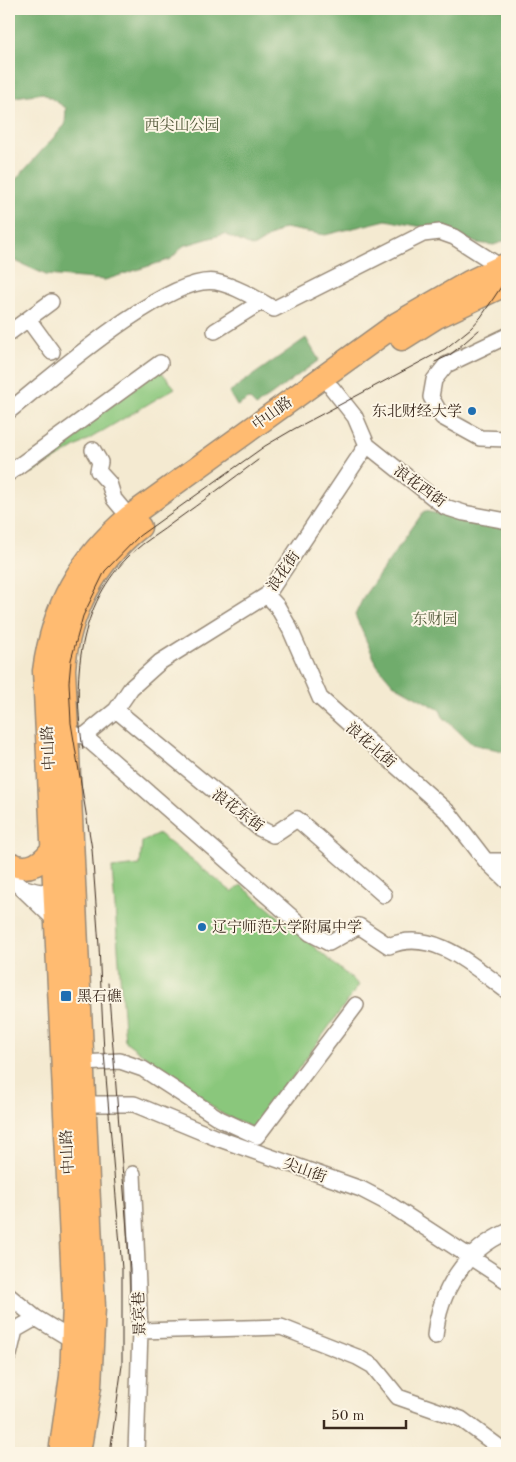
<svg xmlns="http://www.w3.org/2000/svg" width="516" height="1462" font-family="'Old Standard TT','Noto Serif SC',serif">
	<rect width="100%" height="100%" fill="#fcf5e5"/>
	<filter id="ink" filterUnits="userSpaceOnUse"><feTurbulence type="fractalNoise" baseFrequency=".02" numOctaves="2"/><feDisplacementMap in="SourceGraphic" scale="10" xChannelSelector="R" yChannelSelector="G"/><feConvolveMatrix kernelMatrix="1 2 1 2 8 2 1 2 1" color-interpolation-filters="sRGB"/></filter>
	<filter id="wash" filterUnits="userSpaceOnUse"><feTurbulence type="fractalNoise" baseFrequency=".0096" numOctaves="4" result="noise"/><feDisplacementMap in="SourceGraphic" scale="20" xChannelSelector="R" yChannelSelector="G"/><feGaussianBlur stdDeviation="1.12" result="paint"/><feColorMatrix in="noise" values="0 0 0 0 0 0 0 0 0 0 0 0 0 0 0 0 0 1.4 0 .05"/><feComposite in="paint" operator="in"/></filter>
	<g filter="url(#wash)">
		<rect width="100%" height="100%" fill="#f4ead1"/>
		<path fill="#8ac77c" stroke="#62784d" d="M159,369L175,388L32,473L30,469Z
			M159,834L232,892L241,885L359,985L255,1129L224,1115L125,1041L112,868L140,865L142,842Z"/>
		<path fill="#6fac6c" stroke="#556b45" d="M9,9H507V240L494,245L476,243L453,233L386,220L325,235L284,228L253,247L224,234L183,246L171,259L105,280L46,275L11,259L9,261V187L65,125L66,108L43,93L15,97L9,104Z
			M306,338L319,360L256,406L249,399L237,406L229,392Z
			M424,511L507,527V752L472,744L443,717L440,710L393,684L377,665L355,615L364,596Z"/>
	</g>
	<g filter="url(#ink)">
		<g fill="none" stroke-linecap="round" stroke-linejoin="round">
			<g stroke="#988a78" stroke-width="18">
				<path id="minor" d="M28,319L52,352
					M215,331L261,302
					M9,333L51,302
					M507,336L446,365L434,380L431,397L442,417L480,438L507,439
					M332,388L355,417L367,445L445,507L464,513L507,521
					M9,411C48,380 169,273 216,282C236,286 257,299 274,309L423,234L440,232L454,237L501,267
					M93,450L100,462L98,471L109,483L114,499L129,517
					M9,473L160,363
					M267,595L277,606L290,629L320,698L449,813L486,861H507
					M116,710L259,828L273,835L297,819L384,895
					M77,735L84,736L116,710L131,688L160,662L267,595L367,445
					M84,736L310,933L329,943L359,926L389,946C433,927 474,967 507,991
					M486,861L507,881
					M9,876L56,921
					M19,886C36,892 46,896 61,883
					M83,1063L120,1061L143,1069L220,1119L257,1136L356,1005
					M85,1104H134L214,1137L361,1189L386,1202L507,1281
					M133,1174L140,1331L136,1453
					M9,1296L36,1318L74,1341
					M140,1331L281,1327L357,1357L373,1366L398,1397L461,1419L507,1453
					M435,1336C439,1292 465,1250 507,1232
					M9,1355L15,1330L36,1318"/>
			</g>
			<g stroke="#988a78" stroke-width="25">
				<path id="highway" d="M402,339L437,317L507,284
					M12,864C28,872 44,863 53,847
					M60,1453L71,1376L74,1304L44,671C53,606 79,559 129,517L398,323L469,282L507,264
					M79,1453L90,1386L94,1307L64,669C68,614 96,561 140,527"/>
			</g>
			<use href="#minor" stroke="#fff" stroke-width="15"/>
			<use href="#highway" stroke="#ffbb71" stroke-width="22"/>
			<path stroke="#3b2a1e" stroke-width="1" d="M435,362L450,355L479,330
				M83,749C72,679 77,605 132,553C145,541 161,532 175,521C203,501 230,481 258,460
				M108,983L130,1269V1304
				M110,1453L122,1365V1269L104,1053L99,946L92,849L71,723L69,682L71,660L83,616L105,571L139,536L265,446L294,429L445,349L471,328L481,317L507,278"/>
		</g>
	</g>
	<g fill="#1f6fb2" stroke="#fcf5e5" stroke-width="2">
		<circle cx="472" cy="411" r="5"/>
		<circle cx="202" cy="927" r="5"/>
		<rect x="60" y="990" width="12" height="12" rx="2.5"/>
	</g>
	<g text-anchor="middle" stroke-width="4" stroke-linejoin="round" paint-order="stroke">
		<g font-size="15" fill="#53593a" stroke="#fcf5e5">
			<text x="182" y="130">西尖山公园</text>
			<text x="435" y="624">东财园</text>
		</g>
		<g font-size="15" fill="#3b2a1e" stroke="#fcf5e5" text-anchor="start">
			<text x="462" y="416" text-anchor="end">东北财经大学</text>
			<text x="212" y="932">辽宁师范大学附属中学</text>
			<text x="77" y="1001">黑石礁</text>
		</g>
		<g font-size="15" fill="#3b2a1e" stroke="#fcf5e5">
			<text transform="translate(272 413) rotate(-36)" y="5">中山路</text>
			<text transform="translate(420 486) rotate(36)" y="5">浪花西街</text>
			<text transform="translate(283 571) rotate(-55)" y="5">浪花街</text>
			<text transform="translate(371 745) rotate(41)" y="5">浪花北街</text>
			<text transform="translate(48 748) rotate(-93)" y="5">中山路</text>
			<text transform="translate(238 810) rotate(37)" y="5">浪花东街</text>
			<text transform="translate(67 1152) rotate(-93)" y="5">中山路</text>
			<text transform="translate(305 1170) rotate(20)" y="5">尖山街</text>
			<text transform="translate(139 1314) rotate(-92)" y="5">景宾巷</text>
		</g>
	</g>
	<rect width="516" height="1462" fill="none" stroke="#fcf5e5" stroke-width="30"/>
	<path d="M324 1420v8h82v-8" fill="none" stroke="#3b2a1e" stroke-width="2.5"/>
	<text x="331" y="1420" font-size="15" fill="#3b2a1e" stroke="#fcf5e5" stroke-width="4" paint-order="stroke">50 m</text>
</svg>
